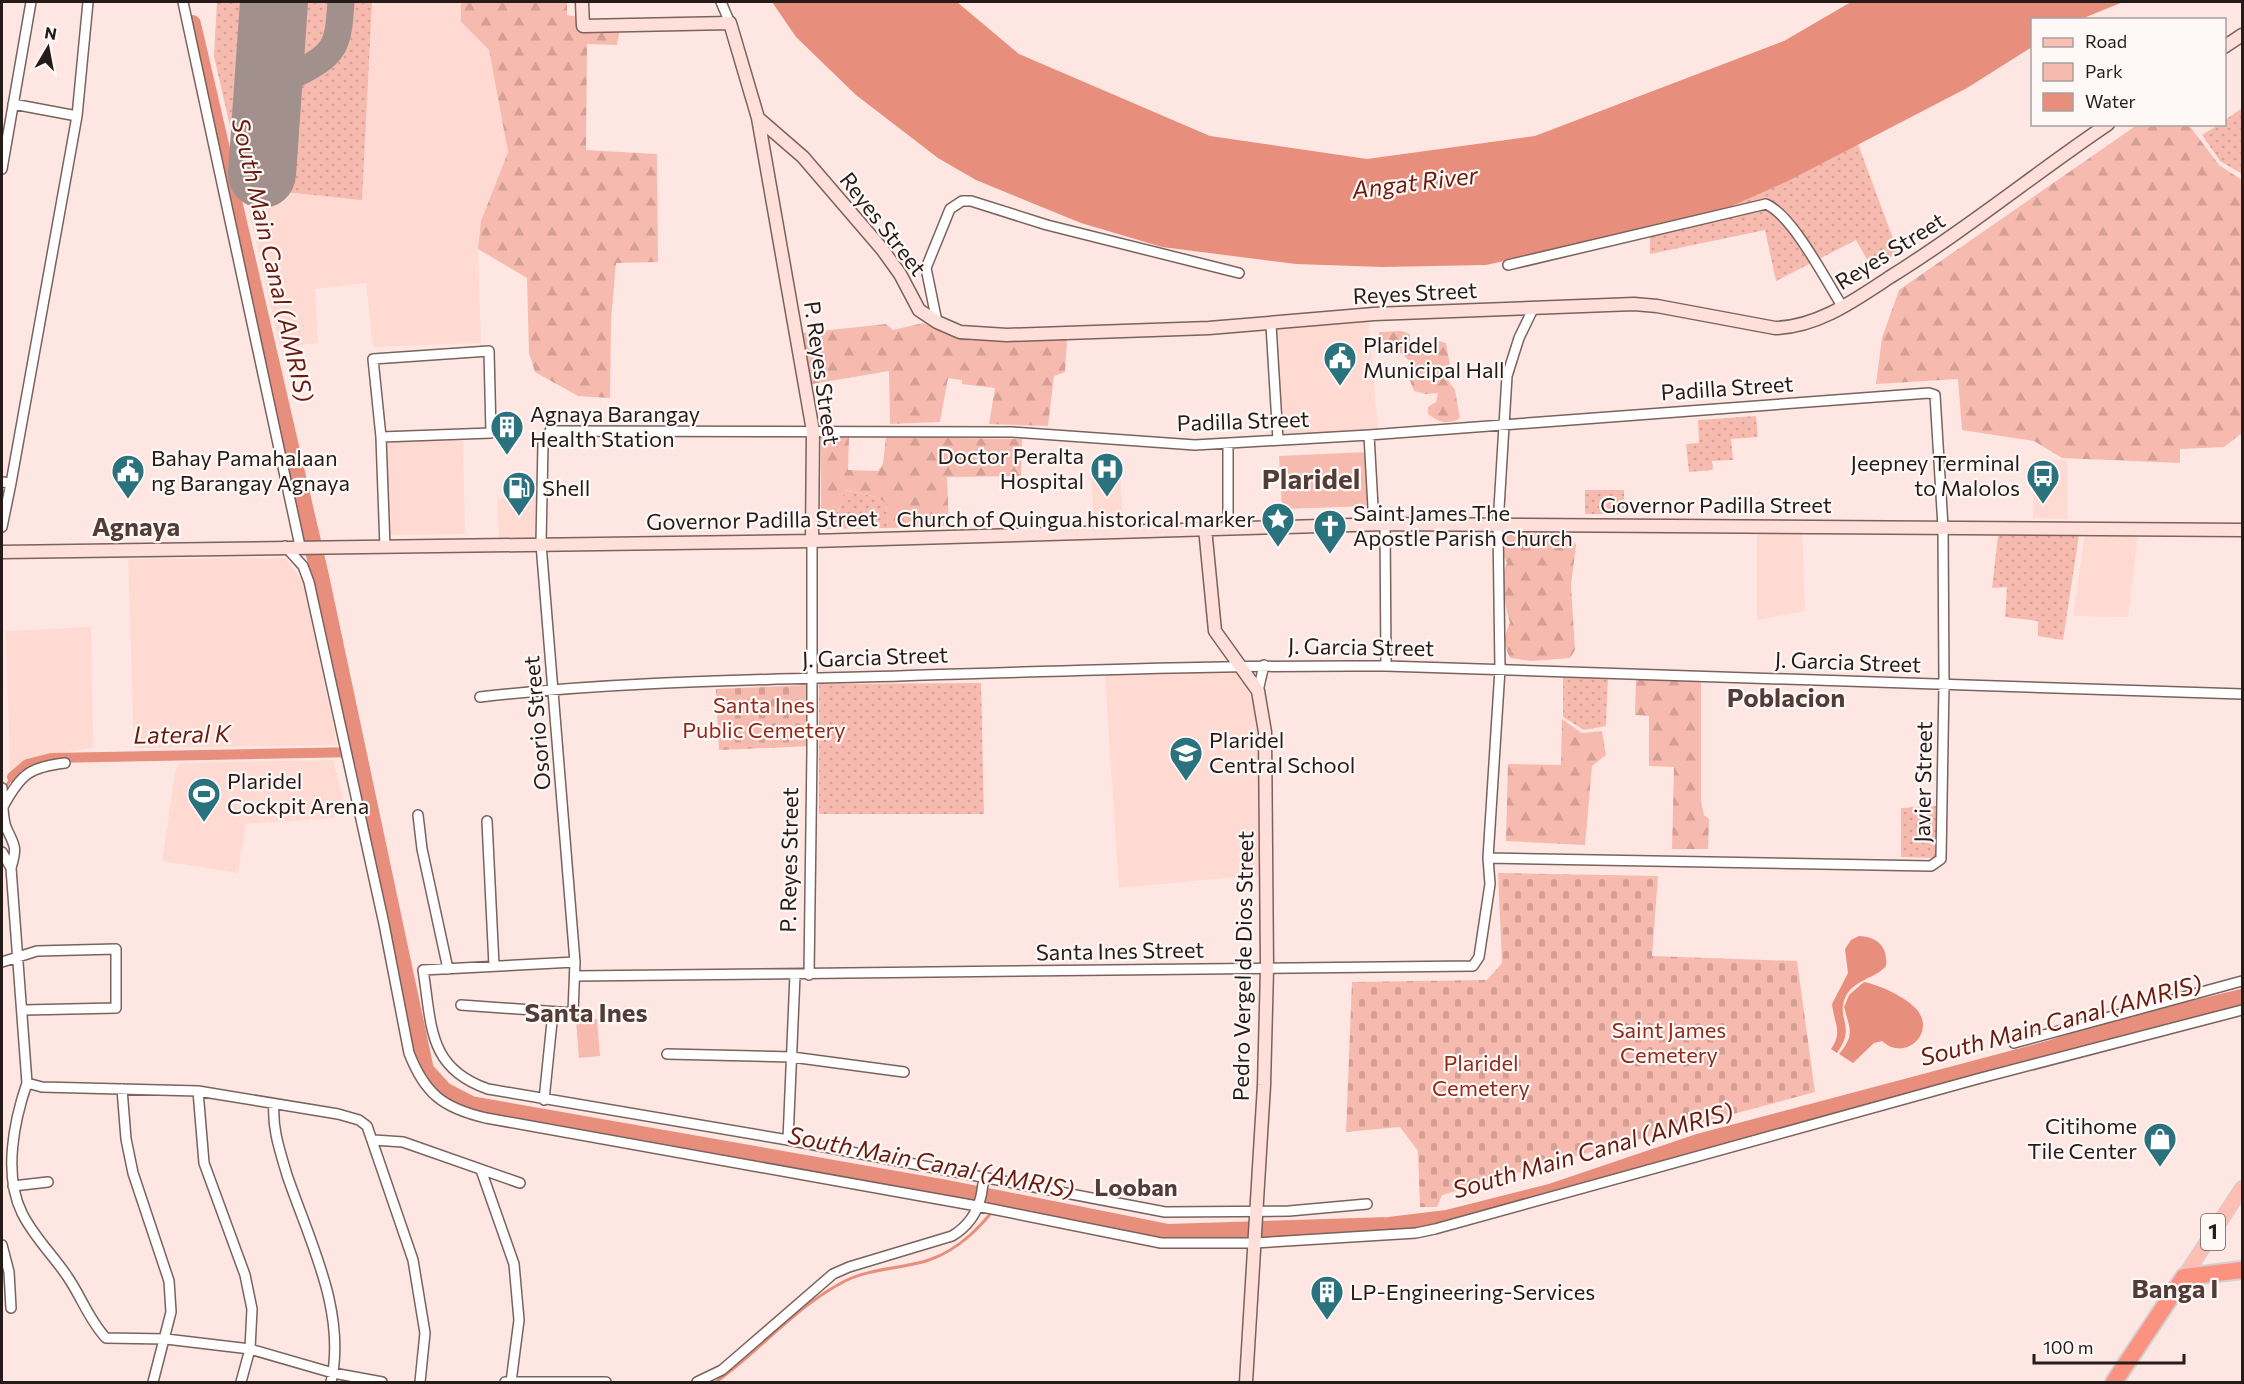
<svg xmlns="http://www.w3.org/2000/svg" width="2244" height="1384" font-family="Commissioner,sans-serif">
	<defs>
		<pattern id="grass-dots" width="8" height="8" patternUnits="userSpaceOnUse" patternTransform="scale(1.5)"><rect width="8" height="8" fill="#f7baae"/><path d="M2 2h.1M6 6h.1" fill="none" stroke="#d49f95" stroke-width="1.8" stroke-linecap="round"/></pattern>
		<pattern id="forest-firs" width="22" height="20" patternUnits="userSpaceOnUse" patternTransform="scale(1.5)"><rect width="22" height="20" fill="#f7baae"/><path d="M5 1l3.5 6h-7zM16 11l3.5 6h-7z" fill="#d49f95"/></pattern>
		<pattern id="cemetery-stones" width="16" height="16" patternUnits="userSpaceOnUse" patternTransform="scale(1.5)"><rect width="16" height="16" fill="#f7baae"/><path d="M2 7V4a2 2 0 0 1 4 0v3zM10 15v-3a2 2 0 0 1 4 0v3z" fill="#d49f95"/></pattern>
	</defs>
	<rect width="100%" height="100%" fill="#fee7e2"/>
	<path fill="#ffdad3" d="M217,2H461V22L489,50L508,152L481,221L478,249L481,343L373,347L366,283L315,289L318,343L280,347L214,56Z
		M1368,318L1378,430L1283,437L1275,327Z
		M463,440L465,534L389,535L387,441Z
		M2034,459L2067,460V519L2033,518Z
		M1120,469L1123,525L1094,526L1091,471Z
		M536,497L538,539L499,541L497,498Z
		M1802,529L1805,611L1757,620V530Z
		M2085,532L2138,534L2128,617L2073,616Z
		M285,558L304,582L337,745L134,748L128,559Z
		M91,627L93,748L35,757L10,773L6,631Z
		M1238,669L1253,702L1258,728L1260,875L1119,888L1105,676Z
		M333,760L343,797L334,818L246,824L238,873L162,861L176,768L180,763Z"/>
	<path fill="url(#grass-dots)" d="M217,2H249L238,161L214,56Z
		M297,2H333L331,37L325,50L309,55L294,50Z
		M350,2H372L362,200L284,192L291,91C296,81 302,79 312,74C349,57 347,38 350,2Z
		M2242,108V174L2220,161L2202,135L2218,125L2224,124L2225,120Z
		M1858,144L1898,252L1873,270L1856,240L1776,281L1765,230L1650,254V229L1732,206Z
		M1756,416L1758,437L1731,439L1733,460L1712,461L1713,470L1689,472L1686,444L1699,443L1698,420Z
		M844,490L872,496L886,502L888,528L824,529L821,518L825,520C840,515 841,505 844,490Z
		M1585,490H1624V514H1585Z
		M2079,535L2063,640L2038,636V621L2005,617L2007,587L1992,588L1998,536Z
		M1563,676L1608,677L1606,726L1584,730L1563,717Z
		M981,683L984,814H819V684Z
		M1939,806L1938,855L1935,858L1901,857V808Z"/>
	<path fill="url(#forest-firs)" d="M461,2H567V15L621,24L617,45L587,44L586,150L657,154L658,262L616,263L611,321L610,398L578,396L535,372L529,353L527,278L478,249L481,221L508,152L489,50L461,22Z
		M2137,125H2189L2219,165L2242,180V433L2224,447L2180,449V463L2062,458L2034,441L1962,430L1958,379L1876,384L1882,338L1899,290Z
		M923,323L959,338L1009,341L1067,340L1065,372L1054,376L1048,426L989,424L995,388L962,384V380L948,378L940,422L890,424L889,371L812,384L803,333L886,324L893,330Z
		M1402,331L1410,334V345L1418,351H1424L1428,346L1437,345L1439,341L1446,343L1450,365L1449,382L1455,390L1460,418C1447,426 1439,422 1428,414V407L1436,402L1438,393L1426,394L1414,391L1409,378L1410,362L1403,354L1378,347L1379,332Z
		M821,437H849L848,470L878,471L883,464L886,437L1022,439L1021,476L947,477L949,526L888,528L886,502L872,496L845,490C841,504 840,514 825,520L821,518Z
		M1525,529L1534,534L1540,531L1567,533L1576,545L1571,585L1575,650L1570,658L1531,661L1510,658C1504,645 1503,636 1510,623C1505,604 1499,581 1507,563L1501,550V536L1513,530Z
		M1636,678L1701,681V800L1704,815L1709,819L1708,849H1672L1674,767L1649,766V716L1635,715Z
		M1562,719L1582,733L1602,731L1606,755L1592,766L1585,845L1506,841L1508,764L1561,765Z"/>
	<path fill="url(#cemetery-stones)" d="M808,685L811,746L719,750L716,689Z
		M1498,873L1658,876L1652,956L1797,961L1815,1092L1569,1158L1442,1195L1437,1207H1420L1418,1151L1400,1127L1346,1132L1352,982L1487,980L1502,963Z"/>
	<path fill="#f7baae" d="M1368,452L1370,506L1282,509L1279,456Z
		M597,1019L600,1056L579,1058L576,1020Z"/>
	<path fill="#e78e7c" d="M772,2H957L1019,54L1210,136L1367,159L1535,136L1784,41L1851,2H2123L2081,19L2032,20V47L1967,88L1788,181L1732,206L1684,221L1486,265L1382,267L1296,264L1162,247L1081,223L976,180L938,158L856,95L796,37Z
		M1859,936C1878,937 1888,947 1886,966C1875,979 1855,979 1846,996C1835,1018 1857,1026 1837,1053L1831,1049C1843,1032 1834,1023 1832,1004L1848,973L1845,949L1851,940Z
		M1864,982C1880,985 1908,998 1918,1011C1935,1034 1905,1062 1882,1041L1874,1043L1853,1063L1839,1054C1855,1035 1850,1029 1844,1007L1849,995Z"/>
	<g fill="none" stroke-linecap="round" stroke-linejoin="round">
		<path stroke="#e78e7c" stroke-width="3" d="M5,788L12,777
			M716,1382C760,1351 796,1306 845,1281C871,1268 902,1269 929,1260C961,1249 982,1225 1002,1200"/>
		<path stroke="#e78e7c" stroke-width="10" d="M12,777L27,764L51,758L358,752"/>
		<path stroke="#e78e7c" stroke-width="18" d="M192,24L320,576L425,1070L444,1091L471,1105L942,1188L1168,1233L1389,1226L1447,1219L1550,1193L1698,1143L2048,1050L2116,1028L2242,998"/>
		<path stroke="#a1908c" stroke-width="27" d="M294,75C336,54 338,47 341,2
			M267,101L294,75L271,46"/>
		<path stroke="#a1908c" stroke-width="68" d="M262,174L274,2"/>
		<g stroke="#7a625d" stroke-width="12">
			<path id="street" d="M183,2L300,546
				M721,2L730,23
				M13,104L77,116
				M2,169L31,2
				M1508,265L1766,204C1793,216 1825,279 1842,306
				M937,322L926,268L950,209L962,201H971L1047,225L1239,273
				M1271,325L1278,440
				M1369,435L1374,525
				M381,437L491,433L489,351L373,359L381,437L385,547
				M1228,444V527
				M2,482L11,483L77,116L88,2
				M1385,524L1386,666
				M2,527L11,483
				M285,546L303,566L309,582L384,924L409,1053C425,1094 443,1108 486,1118L977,1206L1161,1243H1254L1416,1233L1435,1229L1977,1079L2242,1010
				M1258,691L1264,665
				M480,697C619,681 759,680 899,676C1061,671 1223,665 1386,666L2242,694
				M2,788C3,800 2,816 6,827C14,846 18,845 11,868L27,1083L42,1087L198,1091L338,1114L359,1120L367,1126L413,1260L425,1333L420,1382
				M4,805C21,774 30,767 65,763
				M418,815L422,849L448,969
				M487,821L494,966
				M2,852L11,868
				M2,962L37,951L116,949V1008L24,1010
				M575,962L423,970C432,1025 427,1068 488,1089L788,1140L1165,1212L1289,1211L1367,1204
				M809,975L812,751V541
				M575,976L1473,966L1479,957L1490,884L1488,858L1500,669L1498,525L1507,376L1519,338L1533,309
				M461,1005L573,1013L575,962L541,544L543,443L550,431L1012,432L1195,445L1369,435L1929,393L1935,395L1943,527L1944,684L1941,859L1931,866L1488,858
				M2014,1043L2242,981
				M667,1054L792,1057L904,1072
				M27,1083C14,1121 3,1175 22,1213C33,1236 53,1255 67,1276C81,1296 89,1320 106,1338L166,1339L250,1349L333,1373L382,1382
				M122,1089L126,1139L133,1173L169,1281L171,1312L153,1382
				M198,1091L204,1163L245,1275L252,1309L250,1349L241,1382
				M544,1100L553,1012
				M274,1104C272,1129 280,1151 287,1175C309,1240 347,1312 331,1382
				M374,1140L403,1142L520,1183
				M788,1140L795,975
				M481,1170L514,1264L519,1320L511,1382
				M13,1186L48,1182
				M2,1245L9,1272L11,1308
				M505,1382H606
				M697,1382L722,1370L833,1274L849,1267L952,1236C967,1227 977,1214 981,1196C983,1189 981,1183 987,1178"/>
		</g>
		<g stroke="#7a625d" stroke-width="15">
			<path id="secondary" d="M582,2L583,26L730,23L758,118L813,431L812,541
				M2224,47L2242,35
				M758,118L803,157L882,249L900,274L919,310L937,322L960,332L1007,335L1209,328L1374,314L1634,304L1657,306L1775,328C1818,327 1855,300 1890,277C1966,230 2034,174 2108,124
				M1205,528L1215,631L1258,691L1265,732L1267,969L1264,1085L1246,1382
				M2,552L812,541L1385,524L2242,530"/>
		</g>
		<g stroke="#d3d1d1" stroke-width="16">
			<path id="primary" d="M2184,1277L2242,1188"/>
		</g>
		<g stroke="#d3d1d1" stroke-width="20">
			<path id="highway" d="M2114,1382L2184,1277L2242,1270"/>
		</g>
		<use href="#street" stroke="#fff" stroke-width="9"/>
		<use href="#secondary" stroke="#fedfd9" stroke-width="12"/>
		<use href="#primary" stroke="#fdbeb3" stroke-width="14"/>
		<use href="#highway" stroke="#fb9380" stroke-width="16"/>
	</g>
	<defs>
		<g id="civic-pin" transform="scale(1.725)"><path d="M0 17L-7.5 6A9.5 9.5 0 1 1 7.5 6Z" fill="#2b727f" stroke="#fef8f7"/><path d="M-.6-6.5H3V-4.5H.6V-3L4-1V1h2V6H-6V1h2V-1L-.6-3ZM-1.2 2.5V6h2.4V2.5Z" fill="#fff"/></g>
		<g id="building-pin" transform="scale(1.725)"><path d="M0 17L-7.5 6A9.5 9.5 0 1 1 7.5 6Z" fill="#2b727f" stroke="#fef8f7"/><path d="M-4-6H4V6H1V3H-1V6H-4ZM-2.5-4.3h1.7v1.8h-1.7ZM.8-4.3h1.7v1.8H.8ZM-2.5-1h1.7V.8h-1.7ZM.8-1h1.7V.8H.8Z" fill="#fff"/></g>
		<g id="hospital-pin" transform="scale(1.725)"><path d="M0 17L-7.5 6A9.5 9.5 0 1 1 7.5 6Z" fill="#2b727f" stroke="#fef8f7"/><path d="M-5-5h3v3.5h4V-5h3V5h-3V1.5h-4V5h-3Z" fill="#fff"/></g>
		<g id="bus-pin" transform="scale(1.725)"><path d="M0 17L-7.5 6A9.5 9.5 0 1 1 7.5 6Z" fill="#2b727f" stroke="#fef8f7"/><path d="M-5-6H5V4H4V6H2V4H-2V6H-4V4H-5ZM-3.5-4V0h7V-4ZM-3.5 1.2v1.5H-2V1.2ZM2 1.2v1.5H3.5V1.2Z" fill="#fff"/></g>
		<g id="fuel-pin" transform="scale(1.725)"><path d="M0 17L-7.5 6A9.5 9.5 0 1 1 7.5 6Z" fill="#2b727f" stroke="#fef8f7"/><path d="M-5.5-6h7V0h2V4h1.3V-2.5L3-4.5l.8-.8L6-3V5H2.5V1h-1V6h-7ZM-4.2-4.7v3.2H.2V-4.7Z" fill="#fff"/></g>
		<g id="sight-pin" transform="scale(1.725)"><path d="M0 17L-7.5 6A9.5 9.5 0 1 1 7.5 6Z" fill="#2b727f" stroke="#fef8f7"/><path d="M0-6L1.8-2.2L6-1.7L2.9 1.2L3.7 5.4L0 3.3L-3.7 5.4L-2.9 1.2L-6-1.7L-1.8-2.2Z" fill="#fff"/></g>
		<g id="church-pin" transform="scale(1.725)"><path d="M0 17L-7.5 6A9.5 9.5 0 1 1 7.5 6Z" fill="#2b727f" stroke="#fef8f7"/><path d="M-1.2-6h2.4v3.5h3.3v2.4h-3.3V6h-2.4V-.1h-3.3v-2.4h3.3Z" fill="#fff"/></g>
		<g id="school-pin" transform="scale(1.725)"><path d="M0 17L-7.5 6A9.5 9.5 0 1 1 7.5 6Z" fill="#2b727f" stroke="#fef8f7"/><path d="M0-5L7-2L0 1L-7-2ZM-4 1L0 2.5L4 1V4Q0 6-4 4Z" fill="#fff"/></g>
		<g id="stadium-pin" transform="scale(1.725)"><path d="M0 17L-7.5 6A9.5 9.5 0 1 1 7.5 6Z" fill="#2b727f" stroke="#fef8f7"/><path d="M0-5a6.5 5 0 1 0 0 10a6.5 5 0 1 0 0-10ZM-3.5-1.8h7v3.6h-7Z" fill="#fff"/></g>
		<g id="shop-pin" transform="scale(1.725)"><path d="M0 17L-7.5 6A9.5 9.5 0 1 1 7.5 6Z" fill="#2b727f" stroke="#fef8f7"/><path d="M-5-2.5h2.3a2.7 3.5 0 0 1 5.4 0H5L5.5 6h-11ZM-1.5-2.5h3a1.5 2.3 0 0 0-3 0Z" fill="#fff"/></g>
	</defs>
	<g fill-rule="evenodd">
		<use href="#civic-pin" x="1340" y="358"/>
		<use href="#building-pin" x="507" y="427"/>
		<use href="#hospital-pin" x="1107" y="469"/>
		<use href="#civic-pin" x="128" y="471"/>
		<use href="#bus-pin" x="2043" y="476"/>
		<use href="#fuel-pin" x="519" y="488"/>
		<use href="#sight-pin" x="1278" y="519"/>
		<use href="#church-pin" x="1330" y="526"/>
		<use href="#school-pin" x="1186" y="753"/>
		<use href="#stadium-pin" x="204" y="794"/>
		<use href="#shop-pin" x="2160" y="1139"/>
		<use href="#building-pin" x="1327" y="1292"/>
	</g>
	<g text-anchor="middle" stroke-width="4.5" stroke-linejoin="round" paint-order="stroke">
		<rect fill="#fef8f7" stroke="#665d5c" stroke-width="1.5" x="2201" y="1214" width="24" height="36" rx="4.5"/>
		<g font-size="21" font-weight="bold" fill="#251b19">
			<text x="2213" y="1239">1</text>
		</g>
		<g font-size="22" fill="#251b19" stroke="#fef8f7">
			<text transform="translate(883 224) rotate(52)" y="8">Reyes Street</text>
			<text transform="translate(1890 251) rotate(-32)" y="8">Reyes Street</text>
			<text transform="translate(1415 293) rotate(-3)" y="8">Reyes Street</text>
			<text transform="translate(822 373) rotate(82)" y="8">P. Reyes Street</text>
			<text transform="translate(1727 388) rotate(-4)" y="8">Padilla Street</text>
			<text transform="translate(1243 421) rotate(-2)" y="8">Padilla Street</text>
			<text x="1716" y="513">Governor Padilla Street</text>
			<text transform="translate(762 520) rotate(-1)" y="8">Governor Padilla Street</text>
			<text transform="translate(1361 647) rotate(1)" y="8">J. Garcia Street</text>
			<text transform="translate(875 657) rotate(-2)" y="8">J. Garcia Street</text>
			<text transform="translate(1848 662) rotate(2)" y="8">J. Garcia Street</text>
			<text transform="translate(537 723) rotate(-95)" y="8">Osorio Street</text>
			<text transform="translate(1923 782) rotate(-89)" y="8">Javier Street</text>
			<text transform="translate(789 860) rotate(-89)" y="8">P. Reyes Street</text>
			<text transform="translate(1120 951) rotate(-1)" y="8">Santa Ines Street</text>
			<text transform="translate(1243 966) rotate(-89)" y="8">Pedro Vergel de Dios Street</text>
		</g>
		<g font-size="22" fill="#251b19" stroke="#fef8f7" text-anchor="start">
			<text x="1363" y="353">Plaridel<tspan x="1363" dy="25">Municipal Hall</tspan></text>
			<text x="530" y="422">Agnaya Barangay<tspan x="530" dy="25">Health Station</tspan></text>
			<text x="1084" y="464" text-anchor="end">Doctor Peralta<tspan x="1084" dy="25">Hospital</tspan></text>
			<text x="151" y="466">Bahay Pamahalaan<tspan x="151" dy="25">ng Barangay Agnaya</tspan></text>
			<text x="2020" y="471" text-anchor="end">Jeepney Terminal<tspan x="2020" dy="25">to Malolos</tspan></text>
			<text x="542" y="496">Shell</text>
			<text x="1353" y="521">Saint James The<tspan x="1353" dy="25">Apostle Parish Church</tspan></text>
			<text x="1255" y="527" text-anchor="end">Church of Quingua historical marker</text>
			<text x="1209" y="748">Plaridel<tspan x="1209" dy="25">Central School</tspan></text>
			<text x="227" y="789">Plaridel<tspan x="227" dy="25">Cockpit Arena</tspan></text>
			<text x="2137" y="1134" text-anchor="end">Citihome<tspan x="2137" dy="25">Tile Center</tspan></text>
			<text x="1350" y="1300">LP-Engineering-Services</text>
		</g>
		<g font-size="22" fill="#922919" stroke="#fef8f7">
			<text x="764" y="713">Santa Ines<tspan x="764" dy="25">Public Cemetery</tspan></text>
			<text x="1669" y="1038">Saint James<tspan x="1669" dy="25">Cemetery</tspan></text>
			<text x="1481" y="1071">Plaridel<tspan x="1481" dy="25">Cemetery</tspan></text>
		</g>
		<g font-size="24" font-style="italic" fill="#6a1b0e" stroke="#fef8f7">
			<text transform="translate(1415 183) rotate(-7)" y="8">Angat River</text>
			<text transform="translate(272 260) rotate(77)" y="8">South Main Canal (AMRIS)</text>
			<text transform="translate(182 735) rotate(-1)" y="8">Lateral K</text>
			<text transform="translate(2061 1021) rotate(-15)" y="8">South Main Canal (AMRIS)</text>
			<text transform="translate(1593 1151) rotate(-16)" y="8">South Main Canal (AMRIS)</text>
			<text transform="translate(931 1163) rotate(11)" y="8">South Main Canal (AMRIS)</text>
		</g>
		<g font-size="24" font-weight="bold" fill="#523c37" stroke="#fef8f7">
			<text x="1136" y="1196">Looban</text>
		</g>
		<g font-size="26" font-weight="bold" fill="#523c37" stroke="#fef8f7">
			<text x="136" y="536">Agnaya</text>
			<text x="1786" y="707">Poblacion</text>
			<text x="586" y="1022">Santa Ines</text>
			<text x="2175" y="1298">Banga I</text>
		</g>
		<g font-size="28" font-weight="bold" fill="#523c37" stroke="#fef8f7">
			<text x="1311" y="489">Plaridel</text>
		</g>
	</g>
	<rect width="2244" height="1384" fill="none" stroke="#251b19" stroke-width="6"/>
	<rect x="2031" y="18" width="195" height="108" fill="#fef8f7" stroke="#a7a09e" stroke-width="1.5"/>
	<rect x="2043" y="38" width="30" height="9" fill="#fdbeb3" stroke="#a7a09e" stroke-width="1.5"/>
	<text x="2085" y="48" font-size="18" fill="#251b19">Road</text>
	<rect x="2043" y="63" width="30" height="18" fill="#f7baae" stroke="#a7a09e" stroke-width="1.5"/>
	<text x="2085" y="78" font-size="18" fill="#251b19">Park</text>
	<rect x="2043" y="93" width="30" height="18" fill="#e78e7c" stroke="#a7a09e" stroke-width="1.5"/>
	<text x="2085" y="108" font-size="18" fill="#251b19">Water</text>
	<g transform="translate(48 48) rotate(10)" stroke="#fef8f7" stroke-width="4.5" paint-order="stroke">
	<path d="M0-4.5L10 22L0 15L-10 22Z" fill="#251b19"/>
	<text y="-9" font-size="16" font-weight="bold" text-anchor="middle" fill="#251b19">N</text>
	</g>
	<path d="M2034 1354v9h150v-9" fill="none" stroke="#251b19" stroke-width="3"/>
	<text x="2043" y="1354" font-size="18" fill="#251b19" stroke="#fef8f7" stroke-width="4.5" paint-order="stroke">100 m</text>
</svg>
